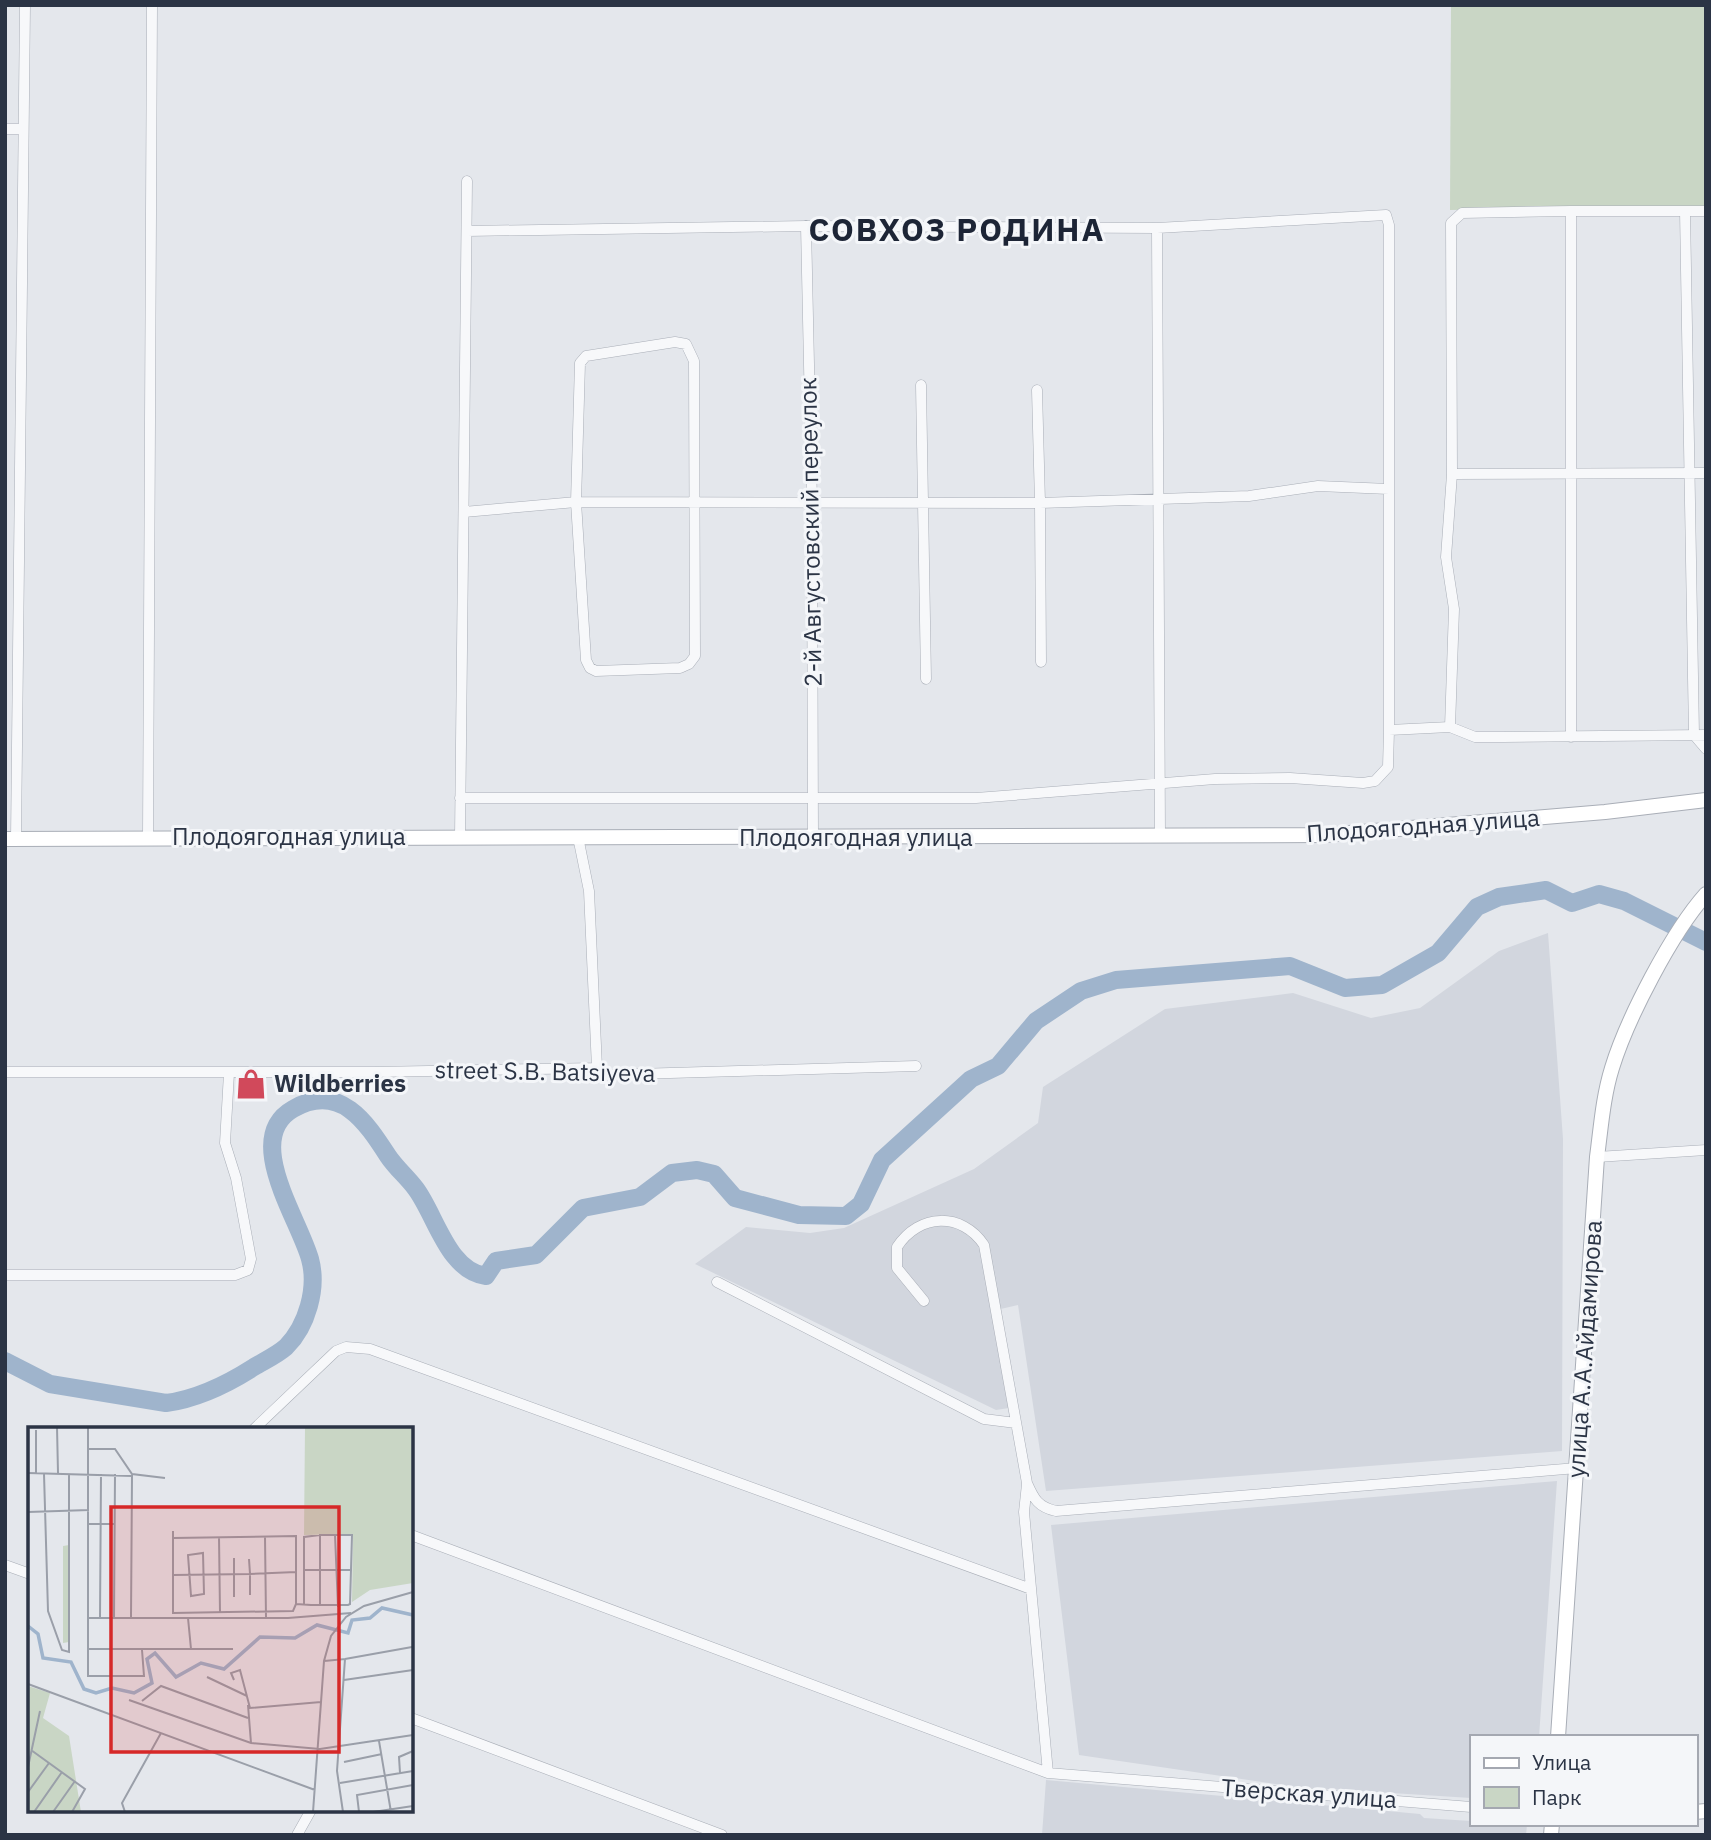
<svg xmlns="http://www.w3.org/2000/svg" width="1711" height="1840" font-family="'IBM Plex Sans',sans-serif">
	<rect width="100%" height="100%" fill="#e4e7ec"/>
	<path fill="#d2d6de" d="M1548,933L1563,1139L1562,1451L1046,1491L1018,1305L992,1311L1009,1408L996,1410L695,1264L746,1227L810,1233L844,1228L974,1169L1038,1123L1043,1087L1165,1009L1293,993L1371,1018L1420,1008L1499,951Z
		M1557,1481L1539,1737H1471V1798L1296,1787L1079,1755L1051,1525Z
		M1046,1780L1420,1814L1424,1818L1471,1821V1824L1527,1825L1526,1835H1042Z"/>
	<path fill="#c9d6c5" d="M1451,5H1706V206L1450,210Z"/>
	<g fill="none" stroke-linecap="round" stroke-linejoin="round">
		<path stroke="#9fb4cc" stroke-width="18" d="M5,1361L50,1384L166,1403C196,1399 229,1383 254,1367C264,1361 277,1355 286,1347C307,1326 318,1288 310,1259C299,1219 242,1138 293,1109C340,1082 366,1122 388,1156C396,1168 407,1177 416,1189C436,1216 448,1271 486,1276L496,1261L536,1255L583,1208L640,1197L672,1173L697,1170L714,1174L735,1198L799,1215L846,1216L861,1204L882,1160L971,1079L998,1066L1036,1021L1081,991L1116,980L1290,966L1345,988L1382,985L1438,953L1477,907L1499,897L1546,890L1572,903L1599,894L1624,901L1706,942"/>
		<g stroke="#a9aeb7" stroke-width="11">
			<path id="street" d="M5,129H23
				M1685,211L1694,735L1706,749
				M806,226L812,503L813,838
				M1157,228L1160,836
				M675,342L686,344L694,361L695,656L689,664L680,668L596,671L590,668L586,660L576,502L580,363L586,356Z
				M921,385L926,679
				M1452,474L1706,473
				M464,512L576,502L1040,503L1037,390
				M1041,662L1040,503L1249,496L1318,486L1389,489
				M1450,727L1454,609L1446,557L1452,474L1451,223L1462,213L1571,211
				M1389,730L1450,727L1475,737H1503L1706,735
				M1571,737V211H1706
				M460,798H976L1215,779L1290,778L1363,783L1375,781L1388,767L1389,730V225L1386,215L1157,228L806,226L467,231
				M460,837L467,181
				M578,837L589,891L597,1068
				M148,838L152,5
				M16,839L25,5
				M5,1072H374L597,1068L602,1075L916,1066
				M1597,1157L1706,1150
				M5,1275H235L248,1270L251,1259L236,1178L225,1143L229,1073
				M717,1282L984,1419L1016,1423
				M924,1301L897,1268V1247C919,1213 962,1212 984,1245L1027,1483C1034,1499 1038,1507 1056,1511L1577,1468
				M254,1429L336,1351L346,1347L370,1349L1031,1589
				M1027,1484L1024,1512L1048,1773
				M411,1535L1048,1773L1471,1807
				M5,1565L30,1574
				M411,1718L722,1835
				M297,1835L311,1810"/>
		</g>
		<g stroke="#a9aeb7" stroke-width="16">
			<path id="secondary" d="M5,839L1325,835L1605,812L1706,800
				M1558,1737L1597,1157C1601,1127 1603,1097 1612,1068C1627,1019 1672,932 1706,894
				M1695,1812L1706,1811
				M1551,1835L1552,1824"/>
		</g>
		<use href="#street" stroke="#f7f8fa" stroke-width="10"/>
		<use href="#secondary" stroke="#fff" stroke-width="14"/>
	</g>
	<defs>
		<g id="shop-bare" transform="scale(2.415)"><path d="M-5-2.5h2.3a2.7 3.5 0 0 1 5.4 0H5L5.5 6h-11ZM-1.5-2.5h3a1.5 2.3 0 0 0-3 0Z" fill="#d1495b" stroke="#f4f6f9" stroke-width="2.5" paint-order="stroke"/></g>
	</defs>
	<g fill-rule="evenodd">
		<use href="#shop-bare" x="251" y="1084"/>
	</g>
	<g text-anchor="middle" stroke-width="6" stroke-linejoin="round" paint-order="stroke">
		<g font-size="24" fill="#2b3445" stroke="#f4f6f9">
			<text transform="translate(811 532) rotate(-91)" y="8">2-й Августовский переулок</text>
			<text transform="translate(1423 826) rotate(-4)" y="8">Плодоягодная улица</text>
			<text x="289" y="845">Плодоягодная улица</text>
			<text x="856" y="846">Плодоягодная улица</text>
			<text transform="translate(545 1072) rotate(1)" y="8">street S.B. Batsiyeva</text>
			<text transform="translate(1585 1349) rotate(-86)" y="8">улица А.А.Айдамирова</text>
			<text transform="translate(1309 1794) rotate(4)" y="8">Тверская улица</text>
		</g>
		<g font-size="24" font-weight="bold" fill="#2b3445" stroke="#f4f6f9" text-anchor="start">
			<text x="274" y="1092">Wildberries</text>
		</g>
		<g font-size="32" font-weight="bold" letter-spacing="2" fill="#1d2536" stroke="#f4f6f9">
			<text x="957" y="241">СОВХОЗ РОДИНА</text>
		</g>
	</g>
	<g transform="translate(28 1427)">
		<rect width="385" height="385" fill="#e4e7ec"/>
		<path d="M277,0H385V156L342,163L324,175L325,107L276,108ZM41,118V215L35,216V119ZM0,259L22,266L15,291L41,309L53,385H0Z" fill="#c9d6c5"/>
		<path fill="none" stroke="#9fb4cc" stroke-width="3.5" d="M0,199L10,207L15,231L43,235L56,262L68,266L84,261L106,266L124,256L119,232L127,226L148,250L173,236L196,242L232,210L267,211L289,198L320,206L324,193L342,191L354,181L385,188"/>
		<path fill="none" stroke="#9a9fa9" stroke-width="2" d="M29,0L30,46M60,0V249H116L114,223M8,3V46M60,22H87L104,47L137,51M0,46L104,49L103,191M16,47L20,184L34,223L41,225V47M0,85L61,83M61,97H86M307,108L310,180M191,110L192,186M237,110L238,191M175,126L176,167L163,169L160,128ZM206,131V170M276,143H324M145,148L222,147L221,132M222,168V147L268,145M268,177L283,178H320L322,177L324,108H292V178M276,177V110L292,108M145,186L265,184L268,177V109L145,111M145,187V104M60,191H260L323,186M72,191L73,47M160,191L163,222M86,192L87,47M60,222H205M317,232L384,220M296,234L317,232L309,344L315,385M179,250L219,269M206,253L203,246L212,243L222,281L293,275M316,253L385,243M0,257L287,363M101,273L223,316L292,322L385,308M114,274L133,259L220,291M220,278L223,316M351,314L363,385M3,323L57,362L44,385M316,335L354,327M0,340L12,284M372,346L371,330L385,324M312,356L385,344M0,365L21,336M6,385L34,345M25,385L47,354M97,385L94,376L133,306M285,385L296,234L303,209L318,190L336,179L385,165M331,385L329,368L385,358M345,385L385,379"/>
		<path fill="#d62828" fill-opacity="0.15" stroke="#d62828" stroke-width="3.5" d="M83,80H311V325H83Z"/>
		<rect width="385" height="385" fill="none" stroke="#2b3445" stroke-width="3.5"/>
	</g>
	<rect width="1711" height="1840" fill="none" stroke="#2b3445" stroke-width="14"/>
	<rect x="1470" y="1735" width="228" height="91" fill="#f4f6f9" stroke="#a4a8b1" stroke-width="2"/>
	<rect x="1484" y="1758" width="35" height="10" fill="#ffffff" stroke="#a4a8b1" stroke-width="2"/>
	<text x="1532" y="1770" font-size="21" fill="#2b3445">Улица</text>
	<rect x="1484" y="1787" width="35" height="21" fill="#c9d6c5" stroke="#a4a8b1" stroke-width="2"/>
	<text x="1532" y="1805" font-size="21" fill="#2b3445">Парк</text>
</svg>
